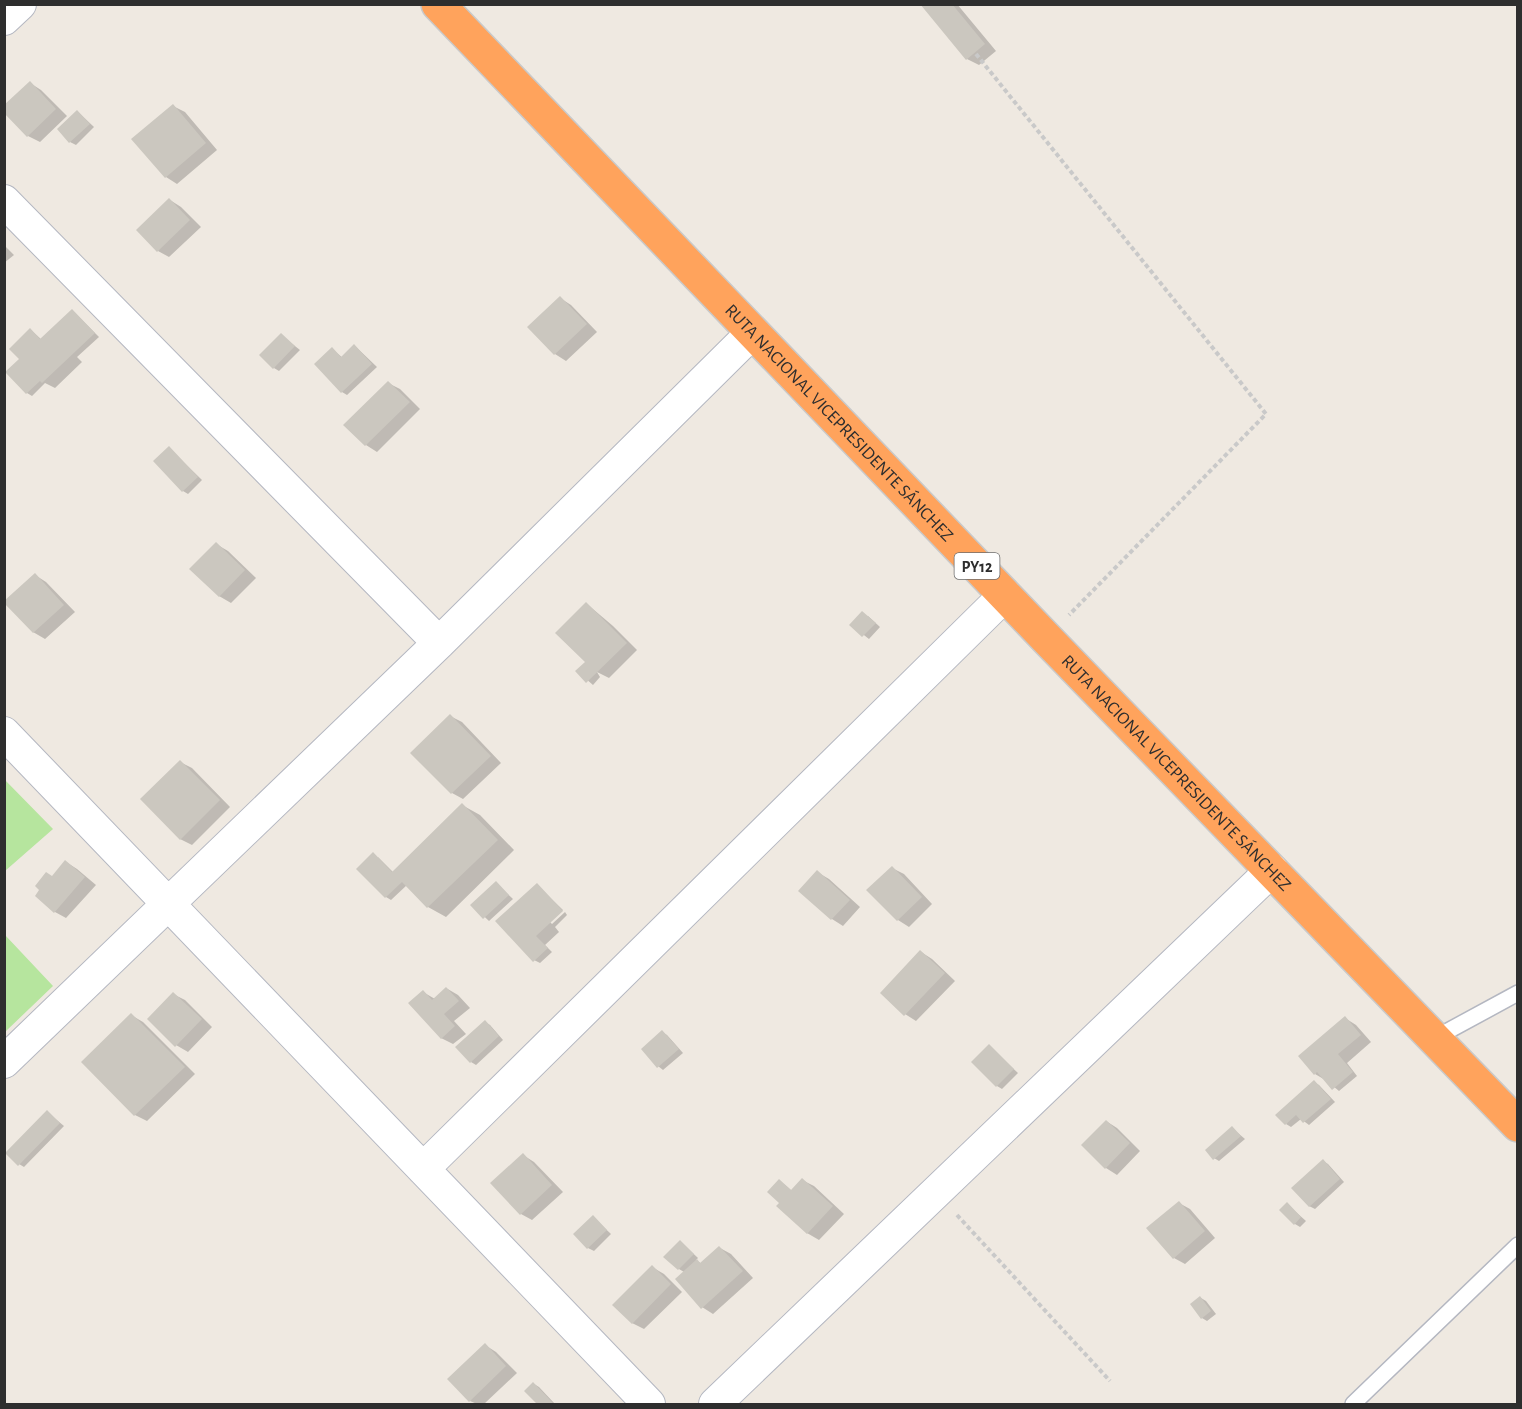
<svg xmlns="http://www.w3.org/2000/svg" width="1522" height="1409" font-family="'Alegreya Sans',sans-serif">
	<rect width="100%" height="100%" fill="#efe9e1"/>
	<path fill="#b6e59e" d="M4,779L53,829L5,871H4Z
		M5,935L53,986L5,1032Z"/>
	<path fill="#0003" d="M922,4H957L996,51L979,65L967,59Z
		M30,83L41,90L67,116L40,142L28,136Z
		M173,106L185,112L217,150L177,184L166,177Z
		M77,111L94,127L76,145L70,142Z
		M170,200L181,207L201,227L169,257L158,251Z
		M4,245L14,255L4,263Z
		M560,298L571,305L597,332L566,361L555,354Z
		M72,310L99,337L77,357L82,362L55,388L45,383L32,396L27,393L21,359L31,330L42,340Z
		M281,335L300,350L279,371L274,368Z
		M355,346L377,367L347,395L342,392L332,349L343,358Z
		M388,383L400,389L420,409L377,452L366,445Z
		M169,448L202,480L188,494L183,491Z
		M216,544L228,551L256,578L231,603L219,596Z
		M35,575L46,582L75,612L45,639L33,632Z
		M587,604L613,626L637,650L609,678L597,672L600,677L593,685L577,671L587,662Z
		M868,616L880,627L869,639L851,625Z
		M450,716L462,722L501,763L463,799L452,793Z
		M180,762L192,768L230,807L192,845L180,839Z
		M462,805L480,815L514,850L446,917L428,907L407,885L391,900L386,897L378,857L393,872Z
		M66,862L77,869L96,885L66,918L55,912L53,877Z
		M892,868L904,874L932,904L909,927L898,920Z
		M817,872L829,879L860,907L843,926L832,919L800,891Z
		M496,883L513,899L489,921L472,905Z
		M537,885L563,910L550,922L552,924L565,912L567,915L555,927L559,932L545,945L552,952L540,963L534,960Z
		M921,952L932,959L955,981L916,1021L905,1014Z
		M446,988L458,995L470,1008L454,1021L466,1034L453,1044L441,1038L423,992L435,999Z
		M173,994L185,1000L212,1027L188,1052L176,1045Z
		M131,1015L143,1022L195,1074L147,1121L135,1115L83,1062Z
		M1345,1018L1356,1025L1371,1042L1347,1063L1357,1076L1339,1091L1327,1081L1315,1074Z
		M485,1022L490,1025L503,1040L476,1065L471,1062Z
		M662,1032L667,1035L683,1053L663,1070L658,1066Z
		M989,1046L1018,1073L1002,1089L997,1086Z
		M1314,1082L1319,1085L1335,1102L1309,1125L1301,1119L1291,1127L1286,1124Z
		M47,1112L64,1126L24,1167L19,1164Z
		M1106,1121L1117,1128L1140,1151L1117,1175L1106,1168L1083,1145Z
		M1232,1128L1245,1139L1219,1161L1214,1158Z
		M523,1155L534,1162L563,1192L532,1220L521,1214Z
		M1323,1161L1328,1164L1344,1182L1315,1209L1309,1206Z
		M802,1180L814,1186L844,1214L819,1240L807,1233L784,1184L792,1191Z
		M1179,1203L1190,1209L1215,1238L1185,1264L1174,1258Z
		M1287,1204L1306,1221L1300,1227L1295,1224Z
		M593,1217L611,1234L594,1251L588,1248Z
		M681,1242L698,1258L696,1260L702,1264L720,1248L731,1254L753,1278L713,1314L702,1307L684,1272L679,1269Z
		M652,1267L664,1274L682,1292L644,1329L632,1323Z
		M1201,1298L1206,1301L1216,1314L1207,1321L1202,1318Z
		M485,1345L496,1352L517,1373L484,1404H477L470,1401Z
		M534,1384L539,1387L555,1404H539L526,1391Z"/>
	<path fill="#cbc7bf" d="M920,4H952L985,44L966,60Z
		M30,81L56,109L27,137L4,113V105Z
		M173,104L206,143L165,178L131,139Z
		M77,110L90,124L69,143L57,129Z
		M169,198L190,220L157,252L136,230Z
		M560,296L587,324L554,355L527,327Z
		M72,309L95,333L42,383L40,381L26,394L5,372L19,359L9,349L30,328L40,339Z
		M281,333L295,346L273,369L259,355Z
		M354,344L372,364L341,393L314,364L332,347L341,357Z
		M388,381L410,402L365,446L343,425Z
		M169,446L198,477L182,492L153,461Z
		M216,542L245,570L219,597L189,569Z
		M35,573L64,605L33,633L4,603V601Z
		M586,602L627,643L586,683L575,671L585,662L555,633Z
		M862,611L876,623L862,637L849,625Z
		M450,714L491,756L451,794L410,753Z
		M180,760L220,800L180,840L140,799Z
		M462,803L498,840L427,908L402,882L385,898L356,869L373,852L392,872Z
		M65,860L85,877L54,913L35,896L39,890L35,886L46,872L52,876Z
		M892,866L922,897L897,921L866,890Z
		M817,870L850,900L831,920L798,891Z
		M496,881L509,895L483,919L470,905Z
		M537,883L563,911L536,936L548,948L533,962L495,921Z
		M920,950L945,973L904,1016L880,993Z
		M446,987L459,1001L444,1014L455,1026L441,1039L408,1003L423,990L432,1000Z
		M173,992L202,1019L175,1047L147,1019Z
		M131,1013L185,1067L134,1116L81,1062Z
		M1345,1016L1361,1035L1338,1054L1353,1072L1332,1090L1317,1072L1314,1075L1298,1056Z
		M485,1020L499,1036L470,1063L455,1047Z
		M662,1030L679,1049L657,1068L641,1049Z
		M989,1044L1014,1069L996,1087L971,1062Z
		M1314,1080L1331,1099L1303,1123L1296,1115L1285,1125L1275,1115Z
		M47,1110L60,1123L18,1166L5,1153Z
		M1106,1120L1130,1143L1105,1169L1081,1145Z
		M1232,1126L1241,1136L1213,1160L1205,1150Z
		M523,1153L552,1185L520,1215L490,1183Z
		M1323,1159L1340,1179L1309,1207L1291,1188Z
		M802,1178L833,1206L807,1234L776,1206L779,1203L767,1192L779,1179L791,1190Z
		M1179,1201L1205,1231L1173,1259L1146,1228Z
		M1287,1202L1301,1217L1294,1225L1279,1210Z
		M593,1215L607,1230L587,1249L573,1234Z
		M680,1240L694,1254L678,1270L663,1257Z
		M719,1246L743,1271L701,1309L675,1279L697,1259L700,1263Z
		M652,1265L671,1284L632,1324L612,1305Z
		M1200,1296L1211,1311L1201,1319L1190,1304Z
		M485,1343L506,1366L469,1402L447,1379Z
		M533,1382L553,1403L551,1404H537L524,1391Z"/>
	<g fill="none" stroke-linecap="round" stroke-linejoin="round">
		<g stroke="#b4b7c1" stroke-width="18">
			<path id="lane" d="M1435,1038L1518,993
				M1353,1404L1518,1245"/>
		</g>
		<g stroke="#b4b7c1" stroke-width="34">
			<path id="street" d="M4,19L20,4
				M4,201L439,643
				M4,733L649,1404
				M4,1062L439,643L752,333
				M423,1169L1005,595
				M715,1404L1272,870"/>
		</g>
		<g stroke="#c9c9c9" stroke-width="36">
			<g id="highway">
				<path id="s1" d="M438,4L1046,638L1518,1125"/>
			</g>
		</g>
		<path stroke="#c9c9c9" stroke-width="4" stroke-dasharray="4.5 3" stroke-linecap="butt" d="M976,54L1266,414L1069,615
			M957,1215L1110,1381"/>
		<use href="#lane" stroke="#fff" stroke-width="15"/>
		<use href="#street" stroke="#fff" stroke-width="32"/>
		<use href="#highway" stroke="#ffa35c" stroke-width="33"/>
	</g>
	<g text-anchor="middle" stroke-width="4.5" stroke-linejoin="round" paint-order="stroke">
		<rect fill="#fff" stroke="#6d6d6d" stroke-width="1.5" x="954.5" y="553" width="45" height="26" rx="4.5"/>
		<g font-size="16" font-weight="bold" fill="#2e2e2e">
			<text x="977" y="572">PY12</text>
		</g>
		<g font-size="18" fill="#2e2e2e" stroke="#fff">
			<text dy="6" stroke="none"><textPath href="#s1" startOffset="580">RUTA NACIONAL VICEPRESIDENTE SÁNCHEZ</textPath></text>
			<text dy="6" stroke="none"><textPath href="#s1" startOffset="1066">RUTA NACIONAL VICEPRESIDENTE SÁNCHEZ</textPath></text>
		</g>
	</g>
	<rect width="1522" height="1409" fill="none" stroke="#2e2e2e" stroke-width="12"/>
</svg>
